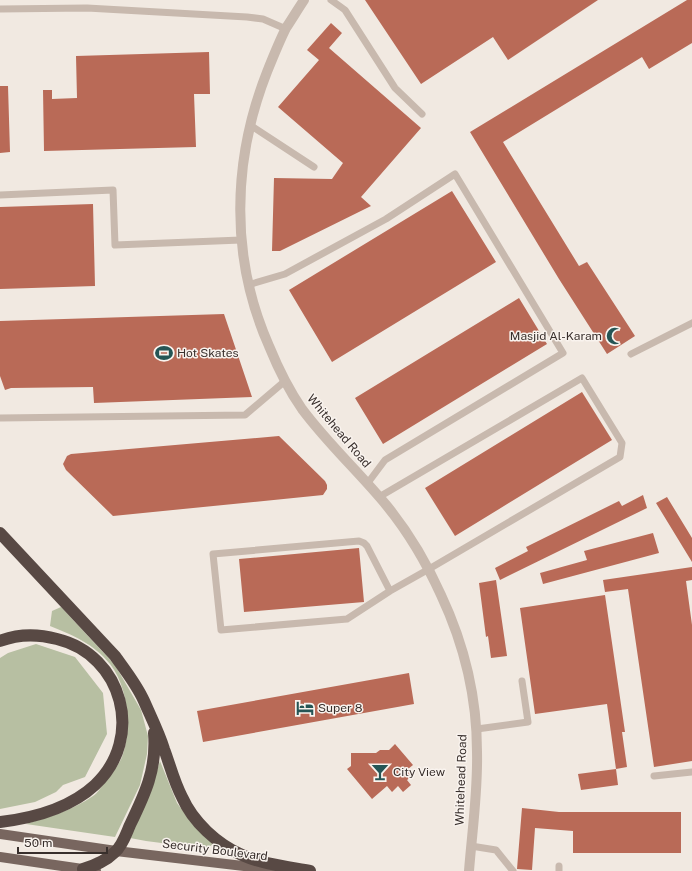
<svg xmlns="http://www.w3.org/2000/svg" width="692" height="871" font-family="'Public Sans',sans-serif">
	<rect width="100%" height="100%" fill="#f1e9e1"/>
	<path fill="#b7bfa2" d="M61,607L115,665L141,710L148,736L147,754L140,785L115,837L26,824C49,817 73,810 93,796C98,793 101,787 105,782C111,775 120,764 123,754C132,727 128,687 110,664C94,644 73,635 50,626L52,611Z
		M36,644L75,657L103,693L107,734L85,777L63,785L56,792L35,802L0,809V658L8,653Z
		M160,761L177,803L193,825L213,844L209,847L200,848L146,841L130,838L153,783Z"/>
	<path fill="#b96a57" d="M365,0H598L508,60L493,37L421,84Z
		M687,0H692V43L649,69L642,57L503,142L579,266L587,262L635,336L607,354L559,279L470,132Z
		M331,23L342,33L329,48L421,128L361,197L371,206L280,251H272L274,178L332,179L343,163L278,107L319,60L307,50Z
		M209,52L210,94H194L196,147L44,151L43,90H52V99L77,98L76,56Z
		M0,86H8L10,152L0,153Z
		M452,191L496,262L332,362L289,290Z
		M93,204L95,286L0,289V207Z
		M519,298L547,344L383,444L355,398Z
		M224,314L252,397L94,403L93,387L11,388L5,390L0,376V321Z
		M582,392L612,440L455,536L425,488Z
		M279,436L325,481L327,485V489L323,495L113,516L66,470L63,464L67,456L71,454Z
		M643,495L647,508L500,580L495,568L528,551L526,547L619,501L622,506Z
		M667,497L692,538V562L656,503Z
		M653,533L659,553L543,584L540,573L587,560L584,551Z
		M359,548L364,602L244,612L239,559Z
		M692,567V580L686,581L692,625V761L654,767L628,589L605,592L603,580Z
		M496,580L507,656L491,658L488,636L486,637L479,583Z
		M605,595L625,732H622L627,767L616,769L607,704L535,714L520,608Z
		M409,673L414,704L203,742L197,711Z
		M395,744L413,765L408,769L413,775L407,780L411,785L403,792L398,786L392,792L387,786L372,799L347,769L351,766V753H376L380,750H389Z
		M616,769L618,785L581,790L578,774Z
		M522,808L559,812H681V853H573V831L535,828L532,870L517,869Z"/>
	<g fill="none" stroke-linecap="round" stroke-linejoin="round">
		<path stroke="#c8b9ae" stroke-width="7" d="M331,0L345,10L395,88L422,114
			M0,9L87,8L247,17L263,19L286,29
			M250,125L314,167
			M0,195L113,190L115,245L241,240
			M248,285L285,274L386,219L455,174L563,353L385,460L367,484
			M631,354L692,323
			M0,418L245,415L285,381
			M379,497L582,378L622,443L620,457L429,569L390,591L347,619L221,630L213,554L359,541L364,543L367,546L390,591
			M477,729L528,722L522,681
			M654,776L692,772
			M471,846L496,850L513,871
			M559,871V866"/>
		<path stroke="#c8b9ae" stroke-width="10" d="M304,0C298,9 292,19 286,28C279,42 273,57 267,72C232,161 230,258 269,346C278,368 288,389 302,409C328,444 360,473 387,506C409,533 427,564 441,595C464,644 477,698 477,752C478,792 472,832 469,871"/>
		<path stroke="#78665f" stroke-width="10" d="M0,834L116,851L278,870
			M0,857L96,871"/>
		<path stroke="#584944" stroke-width="12" d="M0,533L115,656C125,670 137,685 144,701C151,717 159,733 164,749C170,765 174,782 182,797C193,822 217,844 242,855C262,864 288,867 310,871
			M0,641C18,634 38,634 57,639C123,655 145,738 95,785C69,809 34,818 0,822
			M83,869C96,865 106,861 115,852C123,845 126,834 130,825C145,794 157,769 154,733"/>
	</g>
	<defs>
		<g id="mosque-bare" transform="scale(1.38)"><path d="M3.5-4.9A6 6 0 1 0 3.5 4.9A5 5 0 1 1 3.5-4.9Z" fill="#255555" stroke="#f9f3ee" stroke-width="2.5" paint-order="stroke"/></g>
		<g id="stadium-bare" transform="scale(1.38)"><path d="M0-5a6.5 5 0 1 0 0 10a6.5 5 0 1 0 0-10ZM-3.5-1.8h7v3.6h-7Z" fill="#255555" stroke="#f9f3ee" stroke-width="2.5" paint-order="stroke"/></g>
		<g id="hotel-bare" transform="scale(1.38)"><path d="M-6-4.5h1.5V1H6V5H4.5V3h-9V5H-6ZM-4 0a1.8 1.8 0 1 1 3.6 0ZM.5 0V-2.5h3Q6-2.5 6 0Z" fill="#255555" stroke="#f9f3ee" stroke-width="2.5" paint-order="stroke"/></g>
		<g id="bar-bare" transform="scale(1.38)"><path d="M-6-5H6L.8 .8V4.5H3.5V6h-7V4.5H-.8V.8Z" fill="#255555" stroke="#f9f3ee" stroke-width="2.5" paint-order="stroke"/></g>
	</defs>
	<g fill-rule="evenodd">
		<use href="#mosque-bare" x="615" y="336"/>
		<use href="#stadium-bare" x="164" y="353"/>
		<use href="#hotel-bare" x="305" y="708"/>
		<use href="#bar-bare" x="380" y="772"/>
	</g>
	<g text-anchor="middle" stroke-width="3" stroke-linejoin="round" paint-order="stroke">
		<g font-size="12" fill="#382f2c" stroke="#f9f3ee" text-anchor="start">
			<text x="602" y="340" text-anchor="end">Masjid Al-Karam</text>
			<text x="177" y="357">Hot Skates</text>
			<text x="318" y="712">Super 8</text>
			<text x="393" y="776">City View</text>
		</g>
		<g font-size="12" fill="#382f2c" stroke="#f9f3ee">
			<text transform="translate(339 431) rotate(50)" y="4">Whitehead Road</text>
			<text transform="translate(461 780) rotate(-88)" y="4">Whitehead Road</text>
			<text transform="translate(215 850) rotate(7)" y="4">Security Boulevard</text>
		</g>
	</g>
	<path d="M18 847v6h89v-6" fill="none" stroke="#382f2c" stroke-width="2"/>
	<text x="24" y="847" font-size="12" fill="#382f2c" stroke="#f9f3ee" stroke-width="3" paint-order="stroke">50 m</text>
</svg>
